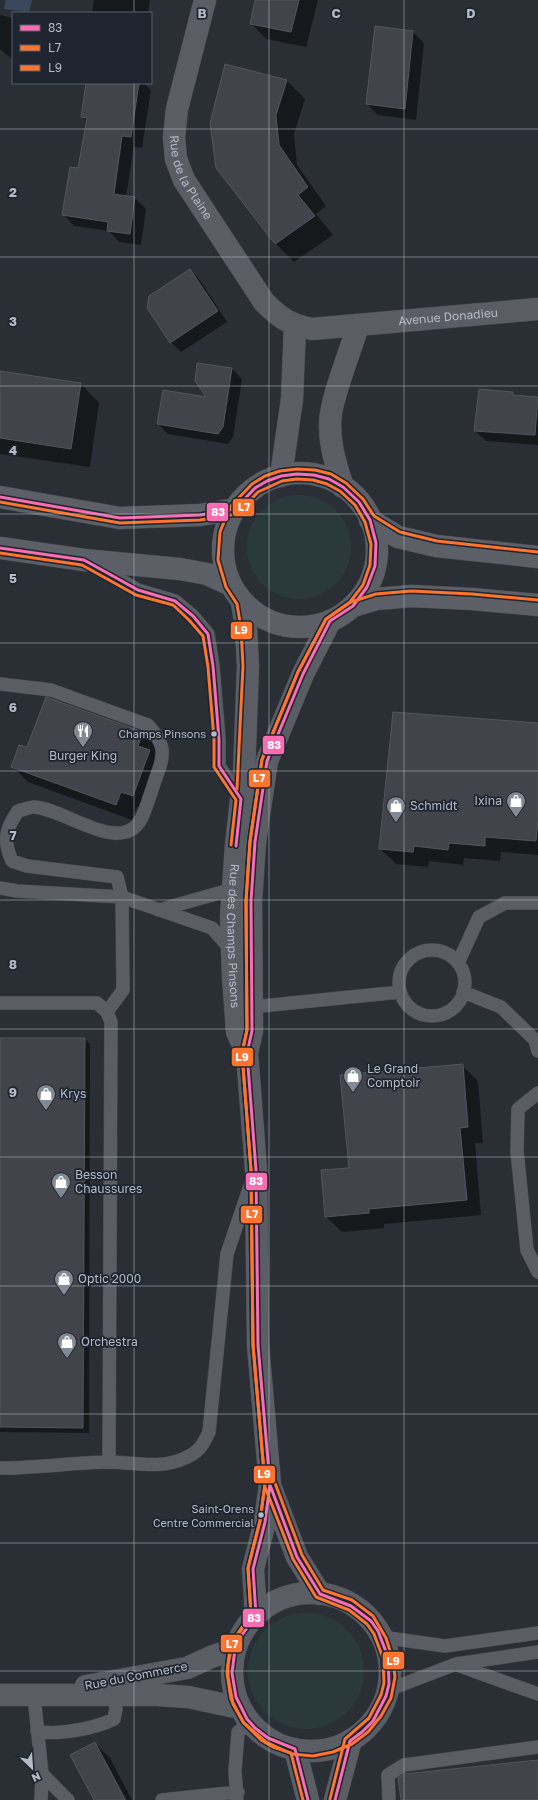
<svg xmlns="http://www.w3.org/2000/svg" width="538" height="1800" font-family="'Golos Text',sans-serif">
	<rect width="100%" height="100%" fill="#2a2f35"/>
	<path fill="#2a3a3c" d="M247 547a52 52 0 1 1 104 0a52 52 0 1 1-104 0Z
		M248 1671a58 58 0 1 1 116 0a58 58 0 1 1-116 0Z"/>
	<path fill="#3a485e" d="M6,0H32L29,12L4,9Z"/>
	<path fill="#0007" d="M94,0H150L148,13H92Z
		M256,0H318L306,47L266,39L251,23Z
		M0,15L13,18V60L0,49Z
		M413,32L424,43L416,120L378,115L367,104Z
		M287,81L305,99L294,134L297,165L326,206L316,214L333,235L294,262L275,243L217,168Z
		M87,83H144L151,90L142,148L134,147L126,196L135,198L146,209L141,245L119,242L109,231L74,226L63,214L79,169L87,122L82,116Z
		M189,270L200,280L227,322L181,352L171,342Z
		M198,364L232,369L242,379L233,437L228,444L168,434L158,424L208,398Z
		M0,372L81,384L99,403L90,467L0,454Z
		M513,393L516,396L538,398V445L486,441L475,431Z
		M538,724V855L501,852L500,861L464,858L463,865L429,861L428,867L396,864L380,849Z
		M143,733L158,748L155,757L165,767L149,811L137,807L132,820L28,782L12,766L28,749Z
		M0,1038L85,1039L90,1044L89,1433L0,1432Z
		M462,1065L478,1081L483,1143H475L481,1215L384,1224V1228L342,1232L326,1217L350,1168Z
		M95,1743L110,1758L132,1800H127L105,1760H103L124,1800H95Z"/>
	<path fill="#41444a" stroke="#52565d" d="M255,0H299L291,32L250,24Z
		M375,26L413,31L405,109L366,104Z
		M225,64L287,80L276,115L279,145L308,187L298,195L315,216L275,244L216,168L210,123Z
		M86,83H139L131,137L122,136L114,194L135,197L130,234L107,231L108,222L62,215L70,167L78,168L87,118L81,117Z
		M190,269L218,311L170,343L147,308L149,296Z
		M197,363L232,368L223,427L218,434L157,424L163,390L206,397L195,381Z
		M0,371L81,383L71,449L0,438Z
		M479,389L513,392V395L538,397L535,435L474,431Z
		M46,697L143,732L138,746L150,750L133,796L121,792L116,805L11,767L19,745L27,747Z
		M393,712L538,723V820L536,841L485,837V846L449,843L448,850L414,846L413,852L379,849Z
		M0,1038H85L83,1428L0,1427Z
		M463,1064L468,1127L460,1128L467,1200L369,1209V1213L325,1217L321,1170L349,1168L340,1075Z
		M95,1742L125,1800H94L70,1755Z
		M538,1760V1800H401L398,1778L404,1774Z"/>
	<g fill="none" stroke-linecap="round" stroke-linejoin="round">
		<g stroke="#484b50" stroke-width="14">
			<path id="service" d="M95,565L138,590L175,601L193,616L208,634L213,666L219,739V766L241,799
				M0,684L51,690L148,725C163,742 166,751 158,772C153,785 146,811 140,821C119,855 62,807 33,807C28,808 22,810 18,811C5,830 3,840 12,861L27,866L117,877L122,897L123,990L107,1012
				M0,888L17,891L122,897L212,928L232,951
				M159,910L233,889
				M399 983a33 33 0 1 1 66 0a33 33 0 1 1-66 0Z
				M458,963L479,917L505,903H538
				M463,992L501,1007L535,1040L538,1051
				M0,1003H97L107,1012L111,1022L109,1462
				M252,1007L400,992
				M538,1093L518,1109L517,1151L527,1250L538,1272
				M0,1468C36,1468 71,1463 107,1462C133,1462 160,1470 185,1458C199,1452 203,1445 209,1432L227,1254L251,1183
				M381,1637L445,1646L538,1633
				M457,1665L538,1694
				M388,1690L456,1664L538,1652
				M34,1696L42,1774L41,1800
				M37,1731C56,1736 97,1728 114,1719L116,1709L114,1695
				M42,1774L68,1800
				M162,1800L238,1792
				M237,1800L235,1771L238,1732L250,1722
				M389,1800L388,1775L404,1765L538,1747"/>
		</g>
		<g stroke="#484b50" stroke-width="23">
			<g id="minor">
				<path id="s1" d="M205,0L177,109L174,137L176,159L184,180L264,302C280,318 290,325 312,329L538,309"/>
				<path d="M281,476L292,399L295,326"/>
				<path d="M343,487C335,463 326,434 332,408C338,380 350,353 358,325"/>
				<path id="s2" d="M242,602L246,627L248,666L244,774L236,845L231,917L233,976L237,1032L247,1053"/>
				<path d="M271,1488L297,1557L320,1594"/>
				<circle cx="311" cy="1672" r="79"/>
				<path d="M256,1615L253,1569L265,1522L270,1484L258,1345L256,1170L247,1053L252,1031L251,901L255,842L267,761L303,674L330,621"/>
				<path d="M86,1686L187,1668L211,1657L235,1649"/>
				<path d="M0,1695H157L188,1697L240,1708"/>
				<path d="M295,1749L308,1800"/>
				<path d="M335,1800L351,1740"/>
			</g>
		</g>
		<g stroke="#484b52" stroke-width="23">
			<path id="primary" d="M223 550a77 77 0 1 1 154 0a77 77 0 1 1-154 0Z
				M0,497L120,518L200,515L235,509
				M370,520L398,537L436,546L538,557
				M0,548L84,560L180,569L207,574L231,585
				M353,606L377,599L411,596L472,599L538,605"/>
		</g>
		<use href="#service" stroke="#5a5d64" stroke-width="13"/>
		<use href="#minor" stroke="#5a5d64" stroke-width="22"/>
		<use href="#primary" stroke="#5c5f65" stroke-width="22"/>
		<g stroke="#1e252f" stroke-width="6">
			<path id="bus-1" d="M0,497L120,518L200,515L235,509L255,488L267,481L281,476L297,474L314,475L329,479L343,487L359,502L370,520L376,543L375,566L367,587L353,606L330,621L303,674L267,761L255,842L251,901L252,1031L247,1053L256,1170L258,1345L270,1484L265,1522L253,1569L256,1615L242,1635L235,1649L232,1673L236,1697L247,1719L255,1728L268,1738L295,1749L308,1800
				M0,548L84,560L138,590L175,601L193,616L208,634L213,666L219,739V766L241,799L236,846
				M270,1485L297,1557L320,1594L351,1606L371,1621L378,1631L388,1657L389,1684L386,1696L373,1721L362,1732L350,1741L335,1800"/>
		</g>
		<g stroke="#1e252f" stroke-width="6">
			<path id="bus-2" d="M0,502L120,523L200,520L237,514L258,492L282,481L297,479L313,480L327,484L340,491L355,505L365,522L371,544L370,565L363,585L350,602L326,619L298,672L262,759L250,841L246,901L247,1030L242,1053L251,1170L253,1345L265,1484L260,1521L248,1568L251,1614L238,1633L230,1647L227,1673L231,1699L243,1722L261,1740L273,1747L291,1753L303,1800
				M0,553L82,565L136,595L173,605L189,620L203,636L208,667L214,739V767L236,800L231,845
				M265,1487L293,1559L316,1597L349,1610L367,1624L374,1634L383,1658L384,1683L381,1695L369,1718L345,1739L330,1799"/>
		</g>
		<g stroke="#1e252f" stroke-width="6">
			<path id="bus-3" d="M237,789L243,666L241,628L237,604L226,587L218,560L220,532L230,507L252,484L265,476L280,471L297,469L315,470L331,474L346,483L363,499L374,516L400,532L437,541L538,552
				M275,1483L302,1555L323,1590L352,1600L373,1616L386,1638L393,1660L395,1677L391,1698L381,1716L368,1732L352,1744L333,1752L313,1756L292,1754L266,1742L244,1723L233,1704L228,1677V1665L232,1645L251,1614L248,1568L260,1521L265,1484L253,1345L251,1170L242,1053L247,1030L246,901L250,842L262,760L298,672L326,619L351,602L376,594L411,591L472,594L538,600"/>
		</g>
		<use href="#bus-1" stroke="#fa6db2" stroke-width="3"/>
		<use href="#bus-2" stroke="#ff742f" stroke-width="3"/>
		<use href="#bus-3" stroke="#ff742f" stroke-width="3"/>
	</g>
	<path fill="none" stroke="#b4bbc6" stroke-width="1" stroke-opacity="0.55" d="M134,0V13M269,0V1800M404,0V1800M134,83V1800M0,129H538M0,257H538M0,386H538M0,514H538M0,643H538M0,771H538M0,900H538M0,1029H538M0,1157H538M0,1286H538M0,1414H538M0,1543H538M0,1671H538"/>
	<defs>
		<g id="restaurant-pin" transform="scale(1)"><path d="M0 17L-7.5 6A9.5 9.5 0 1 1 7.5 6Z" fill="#848a93" stroke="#1e252f"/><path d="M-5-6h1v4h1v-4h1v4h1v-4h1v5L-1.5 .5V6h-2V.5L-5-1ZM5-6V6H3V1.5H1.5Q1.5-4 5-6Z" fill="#fff"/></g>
		<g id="shop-pin" transform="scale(1)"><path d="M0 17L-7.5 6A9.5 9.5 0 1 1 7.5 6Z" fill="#848a93" stroke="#1e252f"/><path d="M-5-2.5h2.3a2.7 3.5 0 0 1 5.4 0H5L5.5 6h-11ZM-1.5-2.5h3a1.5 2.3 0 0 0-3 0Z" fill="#fff"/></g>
	</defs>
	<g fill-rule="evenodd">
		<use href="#restaurant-pin" x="83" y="731"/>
		<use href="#shop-pin" x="516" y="801"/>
		<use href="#shop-pin" x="396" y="806"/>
		<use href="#shop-pin" x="353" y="1076"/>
		<use href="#shop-pin" x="46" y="1094"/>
		<use href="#shop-pin" x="61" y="1182"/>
		<use href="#shop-pin" x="64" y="1279"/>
		<use href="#shop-pin" x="67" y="1342"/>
	</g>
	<g fill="#b4bbc6" stroke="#1e252f" stroke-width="1.5">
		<circle cx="214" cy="734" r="3.5"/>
		<circle cx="261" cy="1515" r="3.5"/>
	</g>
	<g text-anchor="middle" stroke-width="3.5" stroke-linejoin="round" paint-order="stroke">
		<g font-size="11" fill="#b4bbc6" stroke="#1e252f" text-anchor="end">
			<text x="206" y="738">Champs Pinsons</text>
			<text x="254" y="1513">Saint-Orens<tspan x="254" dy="14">Centre Commercial</tspan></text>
		</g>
		<g font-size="12" fill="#b4bbc6" stroke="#1e252f">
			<text dy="4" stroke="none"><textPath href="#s1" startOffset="185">Rue de la Plaine</textPath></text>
			<text dy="4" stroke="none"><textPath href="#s1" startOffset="524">Avenue Donadieu</textPath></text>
			<text dy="4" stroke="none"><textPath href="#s2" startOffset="335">Rue des Champs Pinsons</textPath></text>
			<text transform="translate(136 1676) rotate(-11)" y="4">Rue du Commerce</text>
		</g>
		<g font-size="12" fill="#b4bbc6" stroke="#1e252f" text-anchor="start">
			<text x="83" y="760" text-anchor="middle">Burger King</text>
			<text x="502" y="805" text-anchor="end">Ixina</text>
			<text x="410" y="810">Schmidt</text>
			<text x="367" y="1073">Le Grand<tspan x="367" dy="14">Comptoir</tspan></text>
			<text x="60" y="1098">Krys</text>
			<text x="75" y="1179">Besson<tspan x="75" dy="14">Chaussures</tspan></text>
			<text x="78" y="1283">Optic 2000</text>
			<text x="81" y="1346">Orchestra</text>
		</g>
	</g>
	<g font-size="13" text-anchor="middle" font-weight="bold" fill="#b4bbc6" stroke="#1e252f" stroke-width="3.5" stroke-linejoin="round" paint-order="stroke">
		<text x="202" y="18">B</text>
		<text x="336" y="18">C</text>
		<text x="471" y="18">D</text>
		<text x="13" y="197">2</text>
		<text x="13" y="326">3</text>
		<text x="13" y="455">4</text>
		<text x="13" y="583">5</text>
		<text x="13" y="712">6</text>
		<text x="13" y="840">7</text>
		<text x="13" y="969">8</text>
		<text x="13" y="1097">9</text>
	</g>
	<g stroke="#1e252f" stroke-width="1.5">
		<rect x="232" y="498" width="23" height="19" rx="4" fill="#ff742f"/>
		<rect x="206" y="502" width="23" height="20" rx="4" fill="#fa6db2"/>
		<rect x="230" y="621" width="23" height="19" rx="4" fill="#ff742f"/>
		<rect x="262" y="735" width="23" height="20" rx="4" fill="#fa6db2"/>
		<rect x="248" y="769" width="23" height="19" rx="4" fill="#ff742f"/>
		<rect x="231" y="1047" width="23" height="20" rx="4" fill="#ff742f"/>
		<rect x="245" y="1172" width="23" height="19" rx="4" fill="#fa6db2"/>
		<rect x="240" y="1205" width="23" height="19" rx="4" fill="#ff742f"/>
		<rect x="253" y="1465" width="23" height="19" rx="4" fill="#ff742f"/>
		<rect x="242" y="1608" width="23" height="20" rx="4" fill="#fa6db2"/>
		<rect x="220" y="1634" width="23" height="19" rx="4" fill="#ff742f"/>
		<rect x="382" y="1651" width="23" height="19" rx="4" fill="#ff742f"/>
	</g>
	<g font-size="11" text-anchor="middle" font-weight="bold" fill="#fff">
		<text x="244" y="511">L7</text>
		<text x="218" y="516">83</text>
		<text x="241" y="634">L9</text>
		<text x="274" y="749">83</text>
		<text x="259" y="782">L7</text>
		<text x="242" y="1061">L9</text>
		<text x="256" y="1185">83</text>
		<text x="252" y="1218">L7</text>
		<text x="264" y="1478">L9</text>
		<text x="254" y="1622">83</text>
		<text x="232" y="1648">L7</text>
		<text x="393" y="1665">L9</text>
	</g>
	<rect x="12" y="12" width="140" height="72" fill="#1e252f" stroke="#5a616b"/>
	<rect x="20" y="25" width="20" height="6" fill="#fa6db2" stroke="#5a616b"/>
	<text x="48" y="32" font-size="12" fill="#b4bbc6">83</text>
	<rect x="20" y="45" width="20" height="6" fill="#ff742f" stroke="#5a616b"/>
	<text x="48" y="52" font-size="12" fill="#b4bbc6">L7</text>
	<rect x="20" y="65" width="20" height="6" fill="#ff742f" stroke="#5a616b"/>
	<text x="48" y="72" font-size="12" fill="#b4bbc6">L9</text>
	<g transform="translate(32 1768) rotate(155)" stroke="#1e252f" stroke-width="3" paint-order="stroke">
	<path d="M0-3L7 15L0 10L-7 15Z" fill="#b4bbc6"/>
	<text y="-6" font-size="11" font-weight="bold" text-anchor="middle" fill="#b4bbc6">N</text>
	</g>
</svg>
